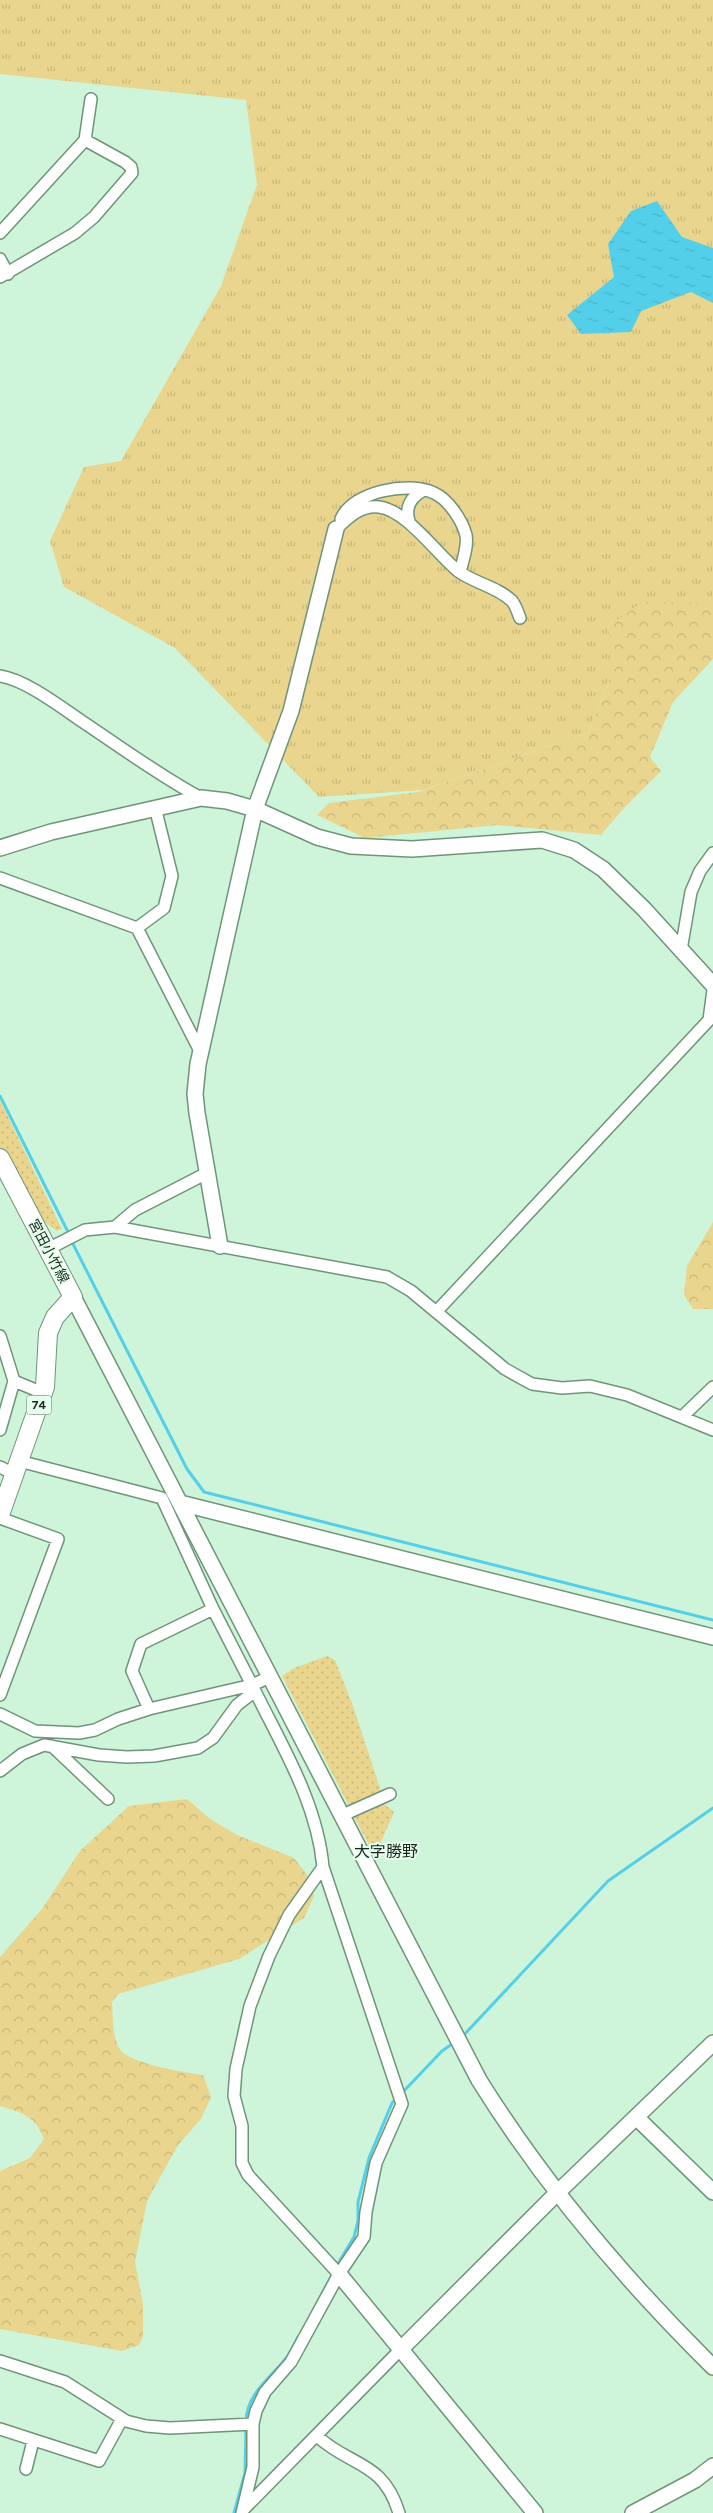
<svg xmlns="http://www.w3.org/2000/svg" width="713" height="2513" font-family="Figtree,'Noto Sans JP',sans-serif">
	<defs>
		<pattern id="grass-tufts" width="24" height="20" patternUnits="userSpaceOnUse" patternTransform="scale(1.25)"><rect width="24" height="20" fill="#e9d58e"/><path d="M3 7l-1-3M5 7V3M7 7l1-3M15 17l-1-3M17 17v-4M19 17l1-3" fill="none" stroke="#c7b77a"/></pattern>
		<pattern id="forest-crowns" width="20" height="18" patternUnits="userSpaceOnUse" patternTransform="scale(1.25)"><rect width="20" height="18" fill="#e9d58e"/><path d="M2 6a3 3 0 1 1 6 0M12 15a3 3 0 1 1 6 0" fill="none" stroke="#c7b77a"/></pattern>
		<pattern id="park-dots" width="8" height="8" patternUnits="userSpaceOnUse" patternTransform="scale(1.25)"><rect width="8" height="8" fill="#e9d58e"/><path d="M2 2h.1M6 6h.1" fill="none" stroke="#c7b77a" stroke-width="1.8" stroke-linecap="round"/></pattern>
		<pattern id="water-ripples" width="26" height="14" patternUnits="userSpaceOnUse" patternTransform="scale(1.25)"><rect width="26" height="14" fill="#54cfe9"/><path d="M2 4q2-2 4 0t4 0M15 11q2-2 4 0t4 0" fill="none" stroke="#49b2c7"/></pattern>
	</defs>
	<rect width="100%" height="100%" fill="#cef5d9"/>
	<path fill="url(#grass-tufts)" d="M0,0H713V604L616,663L589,732L423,790L319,797L175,648L64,587L50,541L84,467L121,461L221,286L257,185L246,100L0,74Z"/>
	<path fill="url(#forest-crowns)" d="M642,602L713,603V659L673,702L650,757L661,771L625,807L601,835L497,825L365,838L317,815L329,803L418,792L589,732L616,663L608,627Z
		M713,1222V1309H693L684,1295L687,1266Z
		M187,1799L210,1819L237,1835L294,1858L307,1875L314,1896L304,1918L239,1959L118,1994L112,2002C113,2017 112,2034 119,2048C128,2064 184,2072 203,2075L211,2097L201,2119L178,2145L147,2201L135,2262L143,2304V2336L139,2345L122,2351L0,2329V2171L30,2158L44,2139C35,2115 22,2113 0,2106V1957L42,1909L80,1851L129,1806Z"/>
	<path fill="url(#park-dots)" d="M0,1100L62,1229L57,1231L43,1221L4,1155L0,1147Z
		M327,1656L335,1660L353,1706L381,1791L349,1806L282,1676L294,1668Z
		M383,1803L394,1812L375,1856L354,1817Z"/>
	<path fill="url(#water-ripples)" d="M657,201L682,237L713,248V303L691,292L641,311L631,332L581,334L567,315L614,277L608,244L631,211Z"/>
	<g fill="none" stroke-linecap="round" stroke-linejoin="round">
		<path stroke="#54cfe9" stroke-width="3" d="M0,1096L69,1234
			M71,1240L187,1469L204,1492L713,1620
			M462,2037L608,1881L713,1808
			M402,2093L442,2051L455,2042
			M336,2267L354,2237L358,2221V2202L369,2158L392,2103L398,2097
			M317,2303L333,2273
			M246,2421C247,2393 271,2378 287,2357C291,2351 295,2343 298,2337
			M234,2513L245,2473L246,2428"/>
		<g stroke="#70947a" stroke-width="14">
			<path id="street" d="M0,233L85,140
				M0,259L8,274
				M0,277L75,233L94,217L132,173L131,167L125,162L85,140L91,99
				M341,519C353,491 409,481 434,493C448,499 462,520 466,535C468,547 463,560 460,572
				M410,524C404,509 410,497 424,490
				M336,529C348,518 360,505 379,507C406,510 436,553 458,571C474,583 498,587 512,601C516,606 518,613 520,618
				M0,676C26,680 61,707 83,722C122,748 160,776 201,798
				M155,807L172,876L164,908L137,928L201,1053
				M0,878L137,928
				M681,950L691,892L700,871L713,853
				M115,1227L135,1210L207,1173
				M48,1249L85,1230L115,1227L387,1277L411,1291L505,1369L532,1384L562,1388L590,1386L627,1395L713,1430
				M437,1311L709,1020L713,990
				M0,1336L14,1381L43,1393
				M682,1417L713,1387
				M0,1430L14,1381
				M0,1467L14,1474
				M0,1518L58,1539L0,1695
				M149,1709L132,1671L141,1644L213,1609
				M0,1714L35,1731L79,1733L95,1730L118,1719L149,1709L252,1685L213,1609L162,1498L19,1461
				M52,1746L108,1799
				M0,1771L22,1754L44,1745L99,1755L127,1757L154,1756L198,1748L213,1738L237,1705L255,1691
				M343,1815L390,1794
				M323,1867L289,1915L269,1956L250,2006L236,2069L234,2096L242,2126V2163L248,2175L339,2274
				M0,2361L65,2382L126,2421L146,2426L170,2428L253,2424
				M0,2429L99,2461L122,2419
				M317,2436C350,2467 383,2460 399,2513
				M26,2469L33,2441
				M243,2510L400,2350
				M242,2513L253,2467V2424L256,2411L265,2392L291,2362L339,2274L364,2237L366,2212L376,2163L402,2104L323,1867C317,1801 280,1743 252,1685L270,1677"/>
		</g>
		<g stroke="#70947a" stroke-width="18">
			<path id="secondary" d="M0,848L51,832L201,798L227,801L255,809L317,837L351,846L412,849L542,840L574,850L603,869L644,909L713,985
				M220,1246L197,1113L195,1094L198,1064L255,809L291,711L336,529
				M73,1297L479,2080C545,2186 625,2280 713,2367
				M180,1503L713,1637
				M636,2117L713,2192
				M339,2274L535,2513
				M400,2350L556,2194L713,2043
				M633,2513L695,2480L713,2466"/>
		</g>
		<g stroke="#70947a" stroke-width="20">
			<path id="primary" d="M0,1158L73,1297L55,1317L48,1333L45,1387L0,1515"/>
		</g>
		<use href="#street" stroke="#fff" stroke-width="11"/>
		<use href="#secondary" stroke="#fff" stroke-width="15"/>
		<use href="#primary" stroke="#fff" stroke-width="18"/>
	</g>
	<g text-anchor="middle" stroke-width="4" stroke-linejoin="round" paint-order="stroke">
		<rect fill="#e6feed" stroke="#56685b" stroke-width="1" x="26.5" y="1395.5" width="25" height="19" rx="4"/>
		<g font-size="12" font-weight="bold" fill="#19271d">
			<text x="39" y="1409">74</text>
		</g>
		<g font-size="14" fill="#19271d" stroke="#e6feed">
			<text transform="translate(49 1251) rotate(62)" y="5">宮田小竹線</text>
		</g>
		<g font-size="16" fill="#19271d" stroke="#e6feed">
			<text x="386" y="1857">大字勝野</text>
		</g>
	</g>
</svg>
